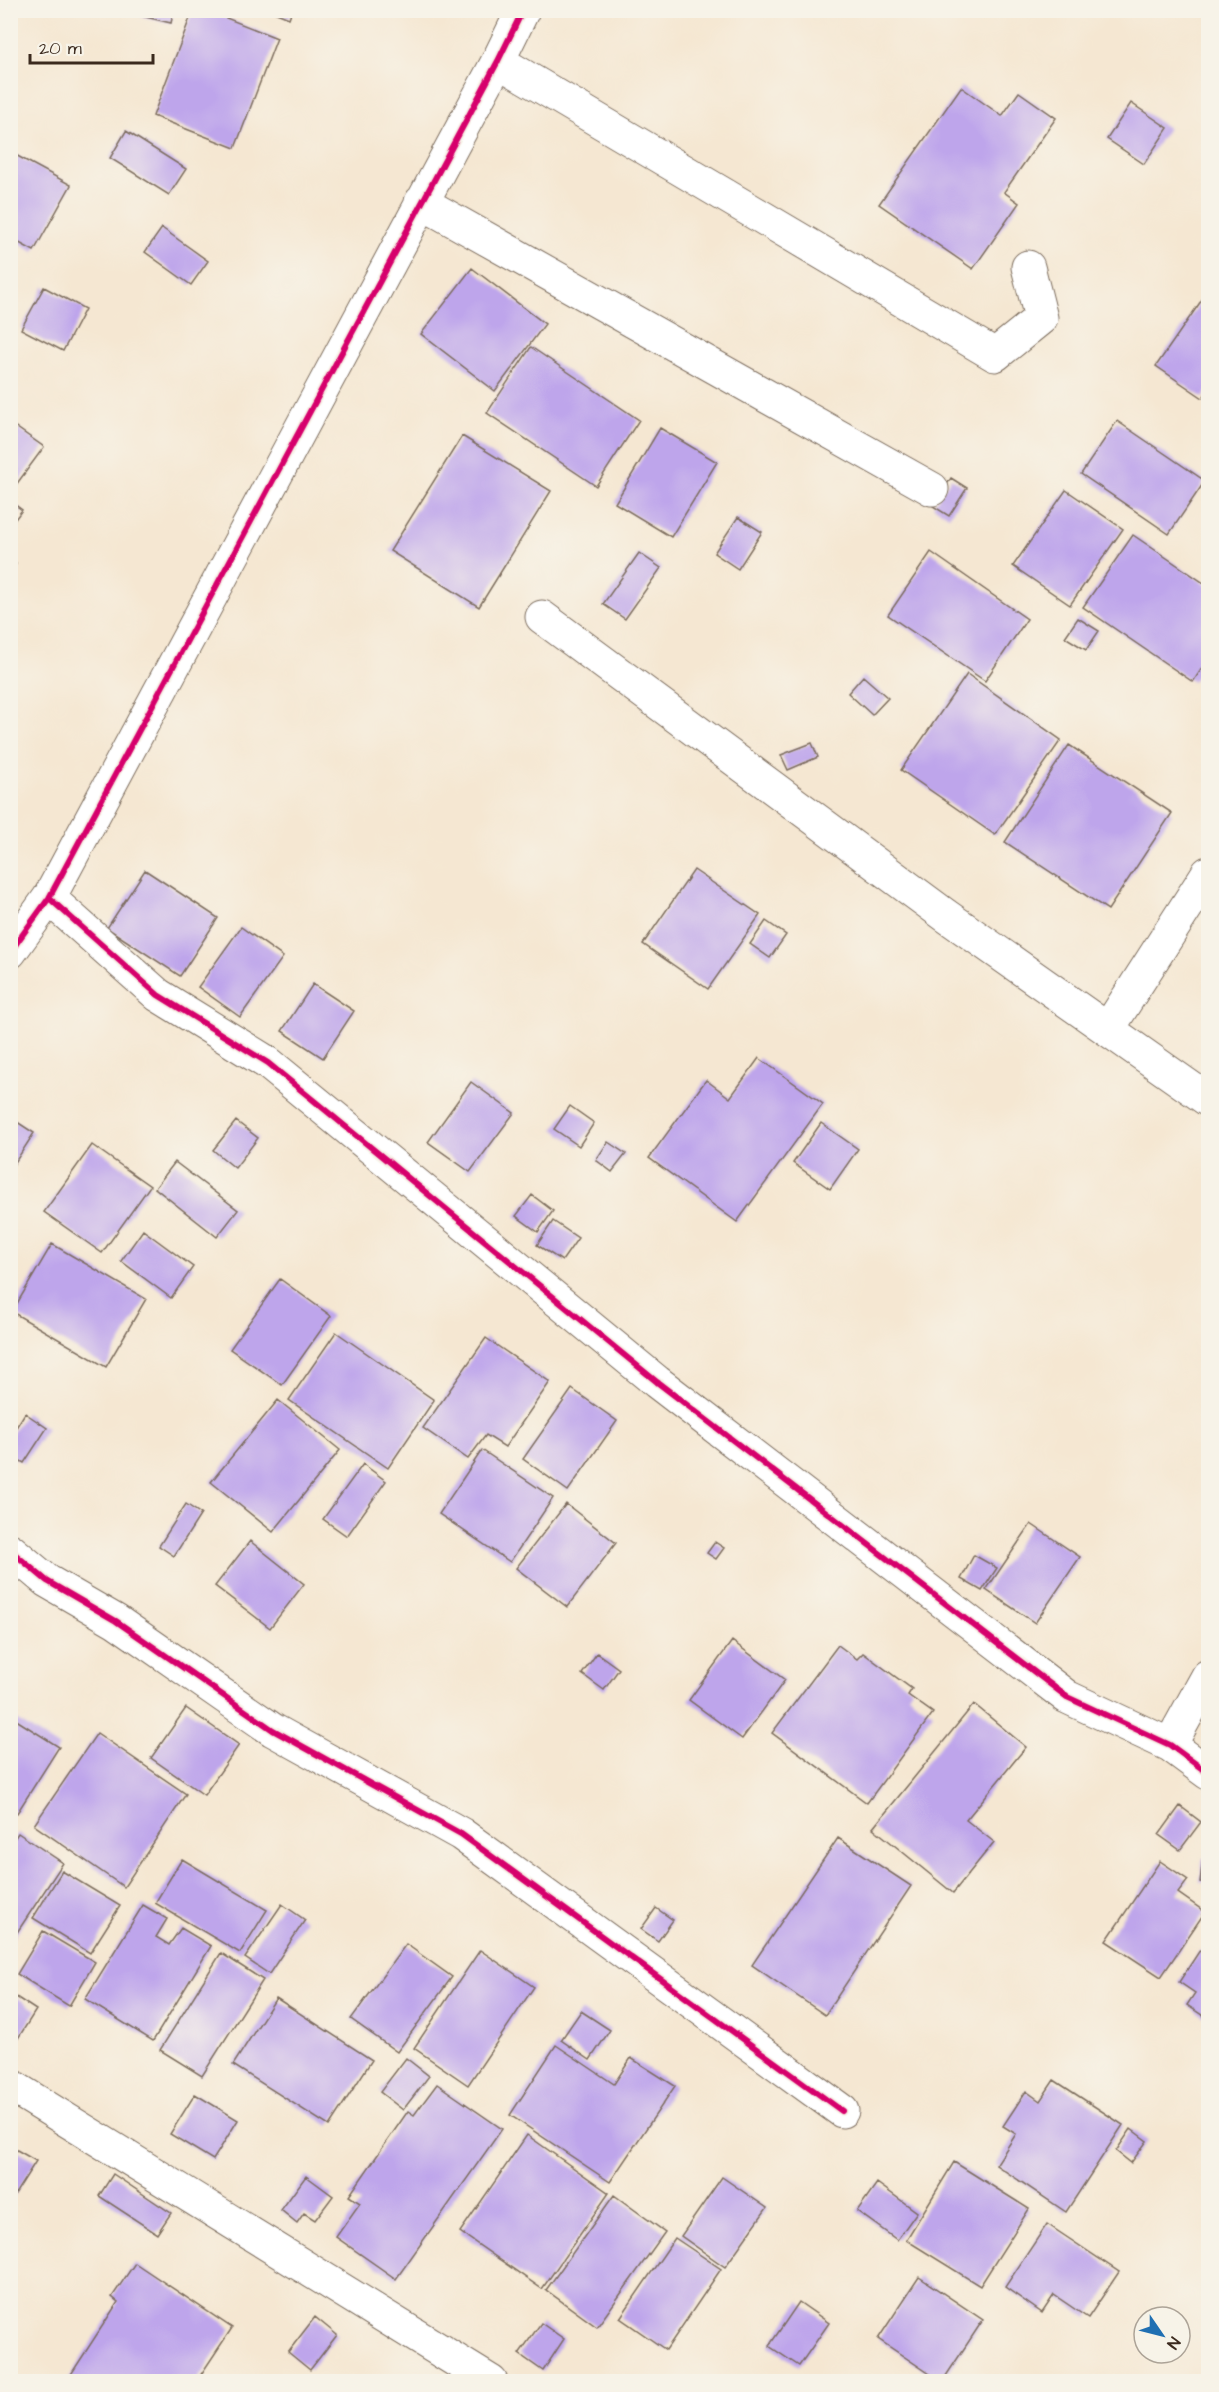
<svg xmlns="http://www.w3.org/2000/svg" width="1219" height="2392" font-family="'Architects Daughter',sans-serif">
	<rect width="100%" height="100%" fill="#f7f3e8"/>
	<filter id="ink" filterUnits="userSpaceOnUse"><feTurbulence type="fractalNoise" baseFrequency=".0167" numOctaves="2"/><feDisplacementMap in="SourceGraphic" scale="12" xChannelSelector="R" yChannelSelector="G"/><feConvolveMatrix kernelMatrix="1 2 1 2 8 2 1 2 1" color-interpolation-filters="sRGB"/></filter>
	<filter id="wash" filterUnits="userSpaceOnUse"><feTurbulence type="fractalNoise" baseFrequency=".008" numOctaves="4" result="noise"/><feDisplacementMap in="SourceGraphic" scale="24" xChannelSelector="R" yChannelSelector="G"/><feGaussianBlur stdDeviation="1.35" result="paint"/><feColorMatrix in="noise" values="0 0 0 0 0 0 0 0 0 0 0 0 0 0 0 0 0 1.4 0 .05"/><feComposite in="paint" operator="in"/></filter>
	<g filter="url(#wash)">
		<rect width="100%" height="100%" fill="#f5e7d2"/>
		<g id="blocks">
			<path fill="#bea5eb" d="M138,10H174L171,23L137,15Z
				M193,10H206L277,38L235,148L153,116Z
				M269,10H292L289,18Z
				M961,87L1002,116L1019,92L1056,118L1004,192L1019,203L973,269L879,204Z
				M1131,103L1168,128L1144,164L1107,139Z
				M126,131L186,169L169,195L110,158Z
				M10,152L71,185L34,251L10,238Z
				M162,228L208,261L191,285L145,252Z
				M472,268L545,324L495,391L421,334Z
				M44,287L85,309L63,351L21,329Z
				M1208,291V390L1203,398L1156,366Z
				M531,347L639,420L596,486L487,413Z
				M1117,421L1205,481L1169,534L1081,474Z
				M10,423L44,447L10,493Z
				M660,428L717,462L671,537L615,503Z
				M462,436L551,491L479,607L390,551Z
				M951,478L967,488L949,516L933,506Z
				M1066,490L1123,529L1070,605L1013,566Z
				M10,501L22,510L10,526Z
				M738,517L762,532L738,569L714,553Z
				M1133,535L1208,586V659L1193,682L1083,607Z
				M931,552L1027,619L985,681L888,615Z
				M639,553L661,568L625,619L603,604Z
				M10,561L16,564L10,575Z
				M1078,618L1099,631L1086,650L1065,637Z
				M967,674L1061,740L995,835L901,770Z
				M863,676L888,698L872,715L848,693Z
				M812,743L818,757L788,770L781,755Z
				M1069,745L1172,813L1108,910L1005,842Z
				M145,870L218,918L180,976L107,928Z
				M694,870L760,915L708,989L643,944Z
				M766,921L786,935L770,958L750,944Z
				M241,927L283,957L240,1017L198,987Z
				M313,984L354,1011L323,1058L282,1031Z
				M759,1058L823,1104L737,1222L649,1158L706,1080L730,1098Z
				M471,1082L514,1113L470,1172L428,1142Z
				M570,1106L594,1123L579,1146L554,1129Z
				M11,1118L34,1133L14,1164L10,1161Z
				M236,1121L258,1138L235,1168L213,1150Z
				M821,1123L858,1149L830,1189L793,1163Z
				M608,1142L626,1154L612,1172L596,1160Z
				M92,1145L150,1186L102,1253L44,1212Z
				M175,1162L238,1210L217,1237L155,1188Z
				M532,1195L553,1211L538,1232L516,1216Z
				M553,1221L578,1238L562,1261L537,1245Z
				M143,1230L193,1267L171,1298L121,1261Z
				M52,1244L146,1299L106,1367L12,1312Z
				M280,1279L331,1316L282,1385L230,1349Z
				M336,1332L434,1400L388,1468L289,1400Z
				M486,1338L550,1382L505,1447L486,1435L468,1459L423,1428Z
				M572,1389L617,1421L568,1491L523,1459Z
				M278,1400L340,1450L273,1532L211,1482Z
				M25,1413L47,1428L24,1463L10,1455V1437Z
				M482,1450L553,1498L510,1562L439,1514Z
				M363,1464L386,1481L347,1536L323,1519Z
				M186,1504L201,1514L174,1556L159,1546Z
				M566,1504L616,1543L567,1607L516,1568Z
				M1031,1524L1080,1557L1035,1623L986,1590Z
				M250,1541L304,1584L270,1628L215,1586Z
				M715,1542L724,1548L716,1559L707,1553Z
				M974,1555L997,1568L982,1591L961,1579Z
				M732,1641L785,1680L742,1739L689,1700Z
				M838,1645L857,1659L863,1653L912,1689L908,1695L933,1713L867,1803L772,1733Z
				M597,1653L619,1669L604,1690L582,1674Z
				M974,1704L1026,1747L966,1820L994,1842L953,1893L873,1828Z
				M186,1708L239,1745L204,1795L151,1758Z
				M10,1716L59,1747L17,1813L10,1809Z
				M97,1733L186,1794L124,1887L34,1825Z
				M1180,1806L1201,1822L1180,1850L1159,1835Z
				M18,1833L63,1863L10,1943V1845Z
				M838,1838L911,1886L825,2015L752,1965Z
				M1203,1858H1208V1883L1200,1882Z
				M182,1859L267,1910L240,1953L155,1903Z
				M1160,1861L1188,1880L1178,1893L1205,1912L1161,1977L1106,1941Z
				M62,1871L120,1906L90,1953L33,1918Z
				M282,1904L305,1920L269,1974L245,1958Z
				M143,1905L167,1919L156,1937L169,1945L181,1928L211,1946L153,2041L85,1999Z
				M656,1908L673,1920L658,1941L641,1929Z
				M43,1931L95,1962L69,2006L17,1974Z
				M406,1944L452,1977L397,2052L351,2019Z
				M480,1950L534,1987L468,2085L414,2048Z
				M1200,1950L1208,1956V2019L1187,2005L1195,1993L1179,1982Z
				M221,1953L263,1980L202,2076L160,2050Z
				M10,1993L36,2010L15,2043L10,2040Z
				M276,1998L372,2060L329,2126L233,2065Z
				M581,2011L610,2030L590,2060L561,2040Z
				M556,2045L614,2084L631,2058L675,2086L610,2182L510,2115Z
				M406,2058L429,2076L403,2110L380,2092Z
				M1054,2080L1123,2125L1066,2212L996,2165L1016,2134L1003,2126L1026,2091L1040,2101Z
				M437,2084L502,2129L396,2279L336,2237L360,2203L349,2196L408,2111L414,2115Z
				M195,2094L238,2120L213,2160L170,2134Z
				M1131,2129L1147,2141L1131,2163L1116,2151Z
				M527,2135L609,2193L542,2289L460,2232Z
				M10,2146L36,2161L10,2202Z
				M954,2162L1029,2209L980,2286L906,2240Z
				M113,2174L171,2213L157,2234L99,2196Z
				M306,2176L333,2196L315,2220L304,2213L297,2223L281,2210Z
				M722,2177L767,2208L725,2267L681,2236Z
				M877,2183L917,2212L897,2240L857,2211Z
				M614,2195L665,2232L597,2327L546,2290Z
				M1047,2224L1119,2272L1088,2318L1054,2295L1042,2313L1005,2287Z
				M675,2238L721,2269L666,2350L620,2318Z
				M135,2263L232,2328L196,2382H66L118,2302L112,2297Z
				M919,2277L983,2320L942,2382L878,2339Z
				M799,2302L829,2323L799,2366L769,2346Z
				M315,2317L337,2335L310,2370L288,2352Z
				M541,2323L564,2339L543,2371L519,2354Z"/>
		</g>
	</g>
	<g filter="url(#ink)">
		<use href="#blocks" fill-opacity="0" stroke="#7c6c5d" stroke-width="1.5"/>
		<g fill="none" stroke-linecap="round" stroke-linejoin="round">
			<g stroke="#7c6c5d" stroke-width="35">
				<path id="street" d="M498,61L995,355L1041,318L1028,267
					M421,202L932,489
					M542,617L945,915L1208,1100
					M49,898L158,995L268,1063L657,1382L1067,1697L1170,1745L1208,1773
					M10,952L49,898L498,61L523,10
					M1108,1029L1208,873
					M10,1550L47,1581L116,1621L273,1730L461,1834L842,2111
					M1170,1745L1208,1676
					M10,2085L491,2382"/>
			</g>
			<use href="#street" stroke="#fff" stroke-width="33"/>
			<g stroke="#f7f3e8" stroke-width="10">
				<path id="cycleway" d="M49,898L158,995L268,1063L657,1382L1067,1697L1170,1745L1208,1773
					M10,952L49,898L498,61L523,10
					M10,1550L47,1581L116,1621L273,1730L461,1834L842,2111"/>
			</g>
			<use href="#cycleway" stroke="#d6006c" stroke-width="6"/>
		</g>
	</g>
	<rect width="1219" height="2392" fill="none" stroke="#f7f3e8" stroke-width="36"/>
	<g transform="translate(1162 2335) rotate(125)"><circle r="28" fill="#f7f3e8" stroke="#aca397" stroke-width="1.5"/>
	<path d="M0-4.5L10 22L0 15L-10 22Z" fill="#1f6fb2"/>
	<text y="-9" font-size="16" font-weight="bold" text-anchor="middle" fill="#3b2a1e">N</text>
	</g>
	<path d="M30 54v9h123v-9" fill="none" stroke="#3b2a1e" stroke-width="3"/>
	<text x="39" y="54" font-size="18" fill="#3b2a1e" stroke="#f7f3e8" stroke-width="4.5" paint-order="stroke">20 m</text>
</svg>
